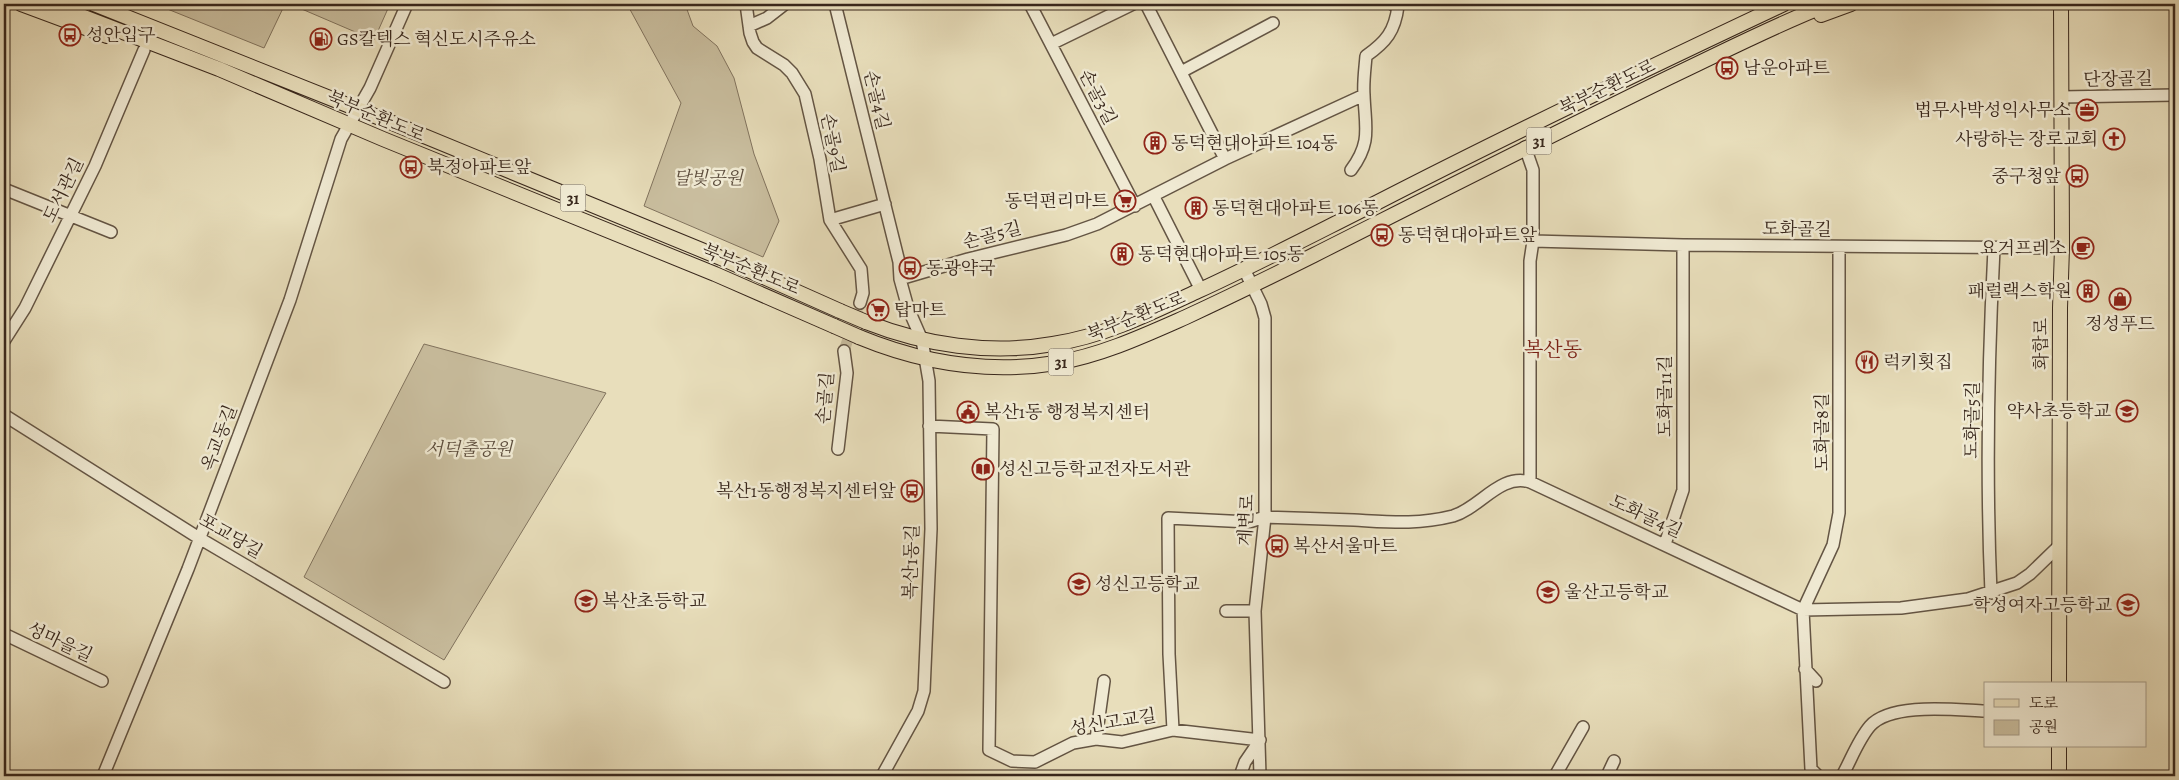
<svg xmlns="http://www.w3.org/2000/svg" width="2179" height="780" font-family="Alegreya,'Noto Serif KR',serif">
	<rect width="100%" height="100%" fill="#e8debb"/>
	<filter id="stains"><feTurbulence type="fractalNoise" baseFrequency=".004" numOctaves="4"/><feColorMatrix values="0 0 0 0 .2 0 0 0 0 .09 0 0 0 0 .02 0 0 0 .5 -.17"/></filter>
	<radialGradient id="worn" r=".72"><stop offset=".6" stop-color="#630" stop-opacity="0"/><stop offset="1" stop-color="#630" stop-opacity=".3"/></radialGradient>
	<path fill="#cabfa0" stroke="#81735e" d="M155,4H285L264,48Z
		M290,4H390L374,40Z
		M627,4H685L693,26L717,46L734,78L754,154L779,221L763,257L644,206L681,103Z
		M424,344L606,393L444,660L304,577Z"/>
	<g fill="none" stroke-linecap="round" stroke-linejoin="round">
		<path stroke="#c5b99b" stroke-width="11" stroke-dasharray="11 5.5" stroke-linecap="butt" d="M844,351L860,303"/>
		<g stroke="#645544" stroke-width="14">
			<path id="minor" d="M746,4L750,33L753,42L757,48L784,65L792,73L805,94L820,159L830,220L861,269L863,293L860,303
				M835,4L899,262L900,279L908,308L922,340L929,381L931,529L924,691L918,711L882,776
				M1030,4L1135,206
				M1146,4L1225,159
				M749,26L767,18L785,4
				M1051,44L1133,4
				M1181,72L1273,23
				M2061,97L2175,95
				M1525,147L1533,170V241L1530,261V482L1803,610L1901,608L1968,599L2017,583L2030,574L2059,546
				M1351,170C1372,142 1365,127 1364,95C1363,82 1365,69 1366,56C1386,42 1395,31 1398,6L1392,4
				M4,189L111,232
				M1154,197L1201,290
				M830,220L885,204
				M1533,241L1683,245L2062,248
				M1244,269L1261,304L1265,318V517L1255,611L1260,776
				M900,279L968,259L1066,235L1097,224L1225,159L1364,95
				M4,341L25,308L95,166L144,50
				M4,415L199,538L444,682
				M929,426L993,429L989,750L1012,761L1035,762L1073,743L1096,739L1122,742L1173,730L1260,740
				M838,449L847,373L844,351
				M1665,544L1683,490V245
				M1991,593C1986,478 1988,363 1994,249
				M1226,611H1255
				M4,634L102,681
				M1805,669L1816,681
				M1173,730L1169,654L1168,518L1249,522L1265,517C1295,518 1324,519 1354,520C1390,522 1417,525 1453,516C1480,508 1500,473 1530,482
				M1096,739L1104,681
				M103,776L188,569L290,300L341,139L370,88L407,4
				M1240,776L1245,762L1260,740
				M1555,776L1583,727
				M1607,776L1614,761
				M1818,776L1811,769L1803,610L1833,545L1839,513V247
				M1842,776C1851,760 1858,740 1870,726C1891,702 1956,710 1985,711"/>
		</g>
		<g stroke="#38271c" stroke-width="16">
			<path id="major" d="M21,4L107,36
				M50,4L219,69L383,139L715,274L834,326
				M94,4L390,122L721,258L840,311
				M1821,15L1851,4
				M866,322C924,345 990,355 1053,344C1105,336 1151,313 1198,291C1259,263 1318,232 1378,202C1512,133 1648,68 1784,4
				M859,337C922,363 988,374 1056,363C1102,355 1143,336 1186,317C1229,297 1272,276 1314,255C1433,195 1551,135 1670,77C1723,52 1775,25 1829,4
				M2059,684L2060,308L2062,248L2061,4
				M2059,776V746"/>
		</g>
		<use href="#minor" stroke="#f0ead3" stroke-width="11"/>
		<use href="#major" stroke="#e8debb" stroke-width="14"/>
		<g stroke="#38271c" stroke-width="16" stroke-linecap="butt">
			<path id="major-bridge" d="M840,311L866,322
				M834,326L859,337"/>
		</g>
		<use href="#major-bridge" stroke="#e8debb" stroke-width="14"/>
	</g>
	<defs>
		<g id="bus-ring" transform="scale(1.125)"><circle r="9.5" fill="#f0ead3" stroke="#8f2418" stroke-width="1.5"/><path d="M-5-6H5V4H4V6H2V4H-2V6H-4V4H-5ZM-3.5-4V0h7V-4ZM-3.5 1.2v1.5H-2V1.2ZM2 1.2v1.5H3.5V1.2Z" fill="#8f2418"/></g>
		<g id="fuel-ring" transform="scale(1.125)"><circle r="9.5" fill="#f0ead3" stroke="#8f2418" stroke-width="1.5"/><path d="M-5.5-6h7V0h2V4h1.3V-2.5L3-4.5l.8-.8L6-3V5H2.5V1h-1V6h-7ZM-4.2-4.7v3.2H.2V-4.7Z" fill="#8f2418"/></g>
		<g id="office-ring" transform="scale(1.125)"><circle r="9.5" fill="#f0ead3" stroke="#8f2418" stroke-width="1.5"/><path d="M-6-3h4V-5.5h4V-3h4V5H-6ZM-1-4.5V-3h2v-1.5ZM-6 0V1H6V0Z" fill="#8f2418"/></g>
		<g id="church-ring" transform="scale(1.125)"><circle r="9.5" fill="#f0ead3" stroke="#8f2418" stroke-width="1.5"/><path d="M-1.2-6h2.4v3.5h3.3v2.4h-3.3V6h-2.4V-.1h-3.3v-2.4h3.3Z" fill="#8f2418"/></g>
		<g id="building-ring" transform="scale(1.125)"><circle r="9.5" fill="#f0ead3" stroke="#8f2418" stroke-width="1.5"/><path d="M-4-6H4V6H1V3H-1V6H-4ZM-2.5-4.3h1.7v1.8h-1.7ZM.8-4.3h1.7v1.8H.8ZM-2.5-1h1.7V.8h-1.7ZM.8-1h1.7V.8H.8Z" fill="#8f2418"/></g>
		<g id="supermarket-ring" transform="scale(1.125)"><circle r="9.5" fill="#f0ead3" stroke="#8f2418" stroke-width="1.5"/><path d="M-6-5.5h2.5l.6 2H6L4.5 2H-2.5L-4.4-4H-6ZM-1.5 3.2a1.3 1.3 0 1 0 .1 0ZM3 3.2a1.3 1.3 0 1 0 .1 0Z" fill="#8f2418"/></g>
		<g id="cafe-ring" transform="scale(1.125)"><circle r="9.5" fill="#f0ead3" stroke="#8f2418" stroke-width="1.5"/><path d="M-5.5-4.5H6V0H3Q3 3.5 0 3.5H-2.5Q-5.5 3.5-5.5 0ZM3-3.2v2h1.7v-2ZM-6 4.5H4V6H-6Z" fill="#8f2418"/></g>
		<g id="shop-ring" transform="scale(1.125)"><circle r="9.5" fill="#f0ead3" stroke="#8f2418" stroke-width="1.5"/><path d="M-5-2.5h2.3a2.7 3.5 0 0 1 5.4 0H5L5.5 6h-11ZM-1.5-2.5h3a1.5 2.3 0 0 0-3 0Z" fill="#8f2418"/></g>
		<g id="restaurant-ring" transform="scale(1.125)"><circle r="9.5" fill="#f0ead3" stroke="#8f2418" stroke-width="1.5"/><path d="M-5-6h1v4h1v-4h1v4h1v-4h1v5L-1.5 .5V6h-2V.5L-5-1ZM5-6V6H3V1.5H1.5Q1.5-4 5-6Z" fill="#8f2418"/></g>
		<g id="school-ring" transform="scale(1.125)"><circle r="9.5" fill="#f0ead3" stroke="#8f2418" stroke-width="1.5"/><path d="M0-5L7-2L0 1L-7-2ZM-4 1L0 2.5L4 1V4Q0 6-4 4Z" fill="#8f2418"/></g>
		<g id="civic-ring" transform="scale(1.125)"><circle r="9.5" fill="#f0ead3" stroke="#8f2418" stroke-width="1.5"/><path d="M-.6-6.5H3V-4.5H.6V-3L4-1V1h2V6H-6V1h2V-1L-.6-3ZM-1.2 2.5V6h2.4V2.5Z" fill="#8f2418"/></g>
		<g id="library-ring" transform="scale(1.125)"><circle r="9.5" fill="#f0ead3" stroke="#8f2418" stroke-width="1.5"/><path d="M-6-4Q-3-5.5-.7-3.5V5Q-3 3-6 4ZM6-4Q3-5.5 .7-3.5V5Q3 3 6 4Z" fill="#8f2418"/></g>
	</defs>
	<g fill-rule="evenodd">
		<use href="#bus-ring" x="70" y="35"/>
		<use href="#fuel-ring" x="321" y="39"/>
		<use href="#bus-ring" x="1727" y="68"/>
		<use href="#office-ring" x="2087" y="110"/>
		<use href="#church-ring" x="2114" y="139"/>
		<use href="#building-ring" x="1155" y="143"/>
		<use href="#bus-ring" x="411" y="167"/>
		<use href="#bus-ring" x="2077" y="176"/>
		<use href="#supermarket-ring" x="1125" y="201"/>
		<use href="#building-ring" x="1196" y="208"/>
		<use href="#bus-ring" x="1382" y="235"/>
		<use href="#cafe-ring" x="2083" y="248"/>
		<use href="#building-ring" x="1122" y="254"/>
		<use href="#bus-ring" x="910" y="268"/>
		<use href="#building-ring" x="2088" y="291"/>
		<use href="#shop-ring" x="2120" y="299"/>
		<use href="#supermarket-ring" x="878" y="310"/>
		<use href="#restaurant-ring" x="1867" y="362"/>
		<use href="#school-ring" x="2127" y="411"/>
		<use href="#civic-ring" x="968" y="412"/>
		<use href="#library-ring" x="983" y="469"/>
		<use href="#bus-ring" x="912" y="491"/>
		<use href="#bus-ring" x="1277" y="546"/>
		<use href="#school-ring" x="1079" y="584"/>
		<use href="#school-ring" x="1548" y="592"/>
		<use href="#school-ring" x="586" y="601"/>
		<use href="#school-ring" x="2128" y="605"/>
	</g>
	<g text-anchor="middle" stroke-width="5" stroke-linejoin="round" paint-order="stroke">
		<g fill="#f0ead3" stroke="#6f6253" stroke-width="1">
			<rect x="1526.5" y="127.5" width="25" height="27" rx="4"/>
			<rect x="560.5" y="184.5" width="25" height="27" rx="4"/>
			<rect x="1048.5" y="348.5" width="25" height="27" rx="4"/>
		</g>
		<g font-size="16" font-weight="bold" fill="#38271c">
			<text x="1539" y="147">31</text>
			<text x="573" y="204">31</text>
			<text x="1061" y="368">31</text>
		</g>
		<g font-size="18" fill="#38271c" stroke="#f0ead3" text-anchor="start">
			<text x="86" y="41">성안입구</text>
			<text x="337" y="45">GS칼텍스 혁신도시주유소</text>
			<text x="1743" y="74">남운아파트</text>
			<text x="2071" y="116" text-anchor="end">법무사박성익사무소</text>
			<text x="2098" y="145" text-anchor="end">사랑하는 장로교회</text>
			<text x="1171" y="149">동덕현대아파트 104동</text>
			<text x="427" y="173">북정아파트앞</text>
			<text x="2061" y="182" text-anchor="end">중구청앞</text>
			<text x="1109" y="207" text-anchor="end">동덕편리마트</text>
			<text x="1212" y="214">동덕현대아파트 106동</text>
			<text x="1398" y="241">동덕현대아파트앞</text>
			<text x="2067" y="254" text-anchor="end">요거프레소</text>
			<text x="1138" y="260">동덕현대아파트 105동</text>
			<text x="926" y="274">동광약국</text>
			<text x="2072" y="297" text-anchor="end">패럴랙스학원</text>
			<text x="894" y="316">탑마트</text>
			<text x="2120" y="330" text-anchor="middle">정성푸드</text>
			<text x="1883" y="368">럭키횟집</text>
			<text x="2111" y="417" text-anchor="end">약사초등학교</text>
			<text x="984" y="418">복산1동 행정복지센터</text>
			<text x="999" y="475">성신고등학교전자도서관</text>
			<text x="896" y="497" text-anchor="end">복산1동행정복지센터앞</text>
			<text x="1293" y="552">복산서울마트</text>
			<text x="1095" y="590">성신고등학교</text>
			<text x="1564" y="598">울산고등학교</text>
			<text x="602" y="607">복산초등학교</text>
			<text x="2112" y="611" text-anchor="end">학성여자고등학교</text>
		</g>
		<g font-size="18" fill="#38271c" stroke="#f0ead3">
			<text transform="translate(2118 79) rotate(-1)" y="6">단장골길</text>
			<text transform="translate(1607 87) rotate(-26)" y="6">북부순환도로</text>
			<text transform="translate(1098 97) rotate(63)" y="6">손골3길</text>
			<text transform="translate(877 100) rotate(77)" y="6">손골4길</text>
			<text transform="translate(376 116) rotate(23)" y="6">북부순환도로</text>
			<text transform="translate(833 143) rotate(79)" y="6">손골9길</text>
			<text transform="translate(63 190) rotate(-64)" y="6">도서관길</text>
			<text transform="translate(1797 229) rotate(1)" y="6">도화골길</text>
			<text transform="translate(992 235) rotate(-15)" y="6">손골5길</text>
			<text transform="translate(751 269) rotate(23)" y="6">북부순환도로</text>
			<text transform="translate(1136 316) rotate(-22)" y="6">북부순환도로</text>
			<text transform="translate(2041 344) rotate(-90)" y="6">화합로</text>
			<text transform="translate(1665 396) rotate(-90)" y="6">도화골11길</text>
			<text transform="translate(825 398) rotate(-85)" y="6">손골길</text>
			<text transform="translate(1972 420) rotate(-89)" y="6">도화골5길</text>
			<text transform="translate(1822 432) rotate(-90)" y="6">도화골8길</text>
			<text transform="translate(219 438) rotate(-69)" y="6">옥교동길</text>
			<text transform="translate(1646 516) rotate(25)" y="6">도화골4길</text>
			<text transform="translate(1246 520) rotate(-87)" y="6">계변로</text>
			<text transform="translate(231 536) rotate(30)" y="6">포교당길</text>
			<text transform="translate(911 562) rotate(-88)" y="6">복산1동길</text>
			<text transform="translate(60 642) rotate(25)" y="6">성마을길</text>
			<text transform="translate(1113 722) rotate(-9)" y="6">성신고교길</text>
		</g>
		<g font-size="18" font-style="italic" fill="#5c4d3d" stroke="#f0ead3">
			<text x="708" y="184">달빛공원</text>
			<text x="469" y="455">서덕출공원</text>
		</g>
		<g font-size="20" fill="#7a1f14" stroke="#f0ead3">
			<text x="1553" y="356">복산동</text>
		</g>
	</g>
	<rect width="2179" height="780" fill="none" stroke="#e8debb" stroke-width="20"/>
	<rect x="5" y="5" width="2169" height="770" fill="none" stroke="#38271c" stroke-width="2.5"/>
	<rect x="10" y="10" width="2159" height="760" fill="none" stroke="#38271c"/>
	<rect x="1984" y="682" width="162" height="65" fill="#f0ead3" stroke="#a69c8a"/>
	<rect x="1994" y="699" width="25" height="8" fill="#e8debb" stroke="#a69c8a"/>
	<text x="2029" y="708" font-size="15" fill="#38271c">도로</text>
	<rect x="1994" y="720" width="25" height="15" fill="#cabfa0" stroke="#a69c8a"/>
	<text x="2029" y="732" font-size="15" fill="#38271c">공원</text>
	<rect width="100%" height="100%" filter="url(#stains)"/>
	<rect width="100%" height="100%" fill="url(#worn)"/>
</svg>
